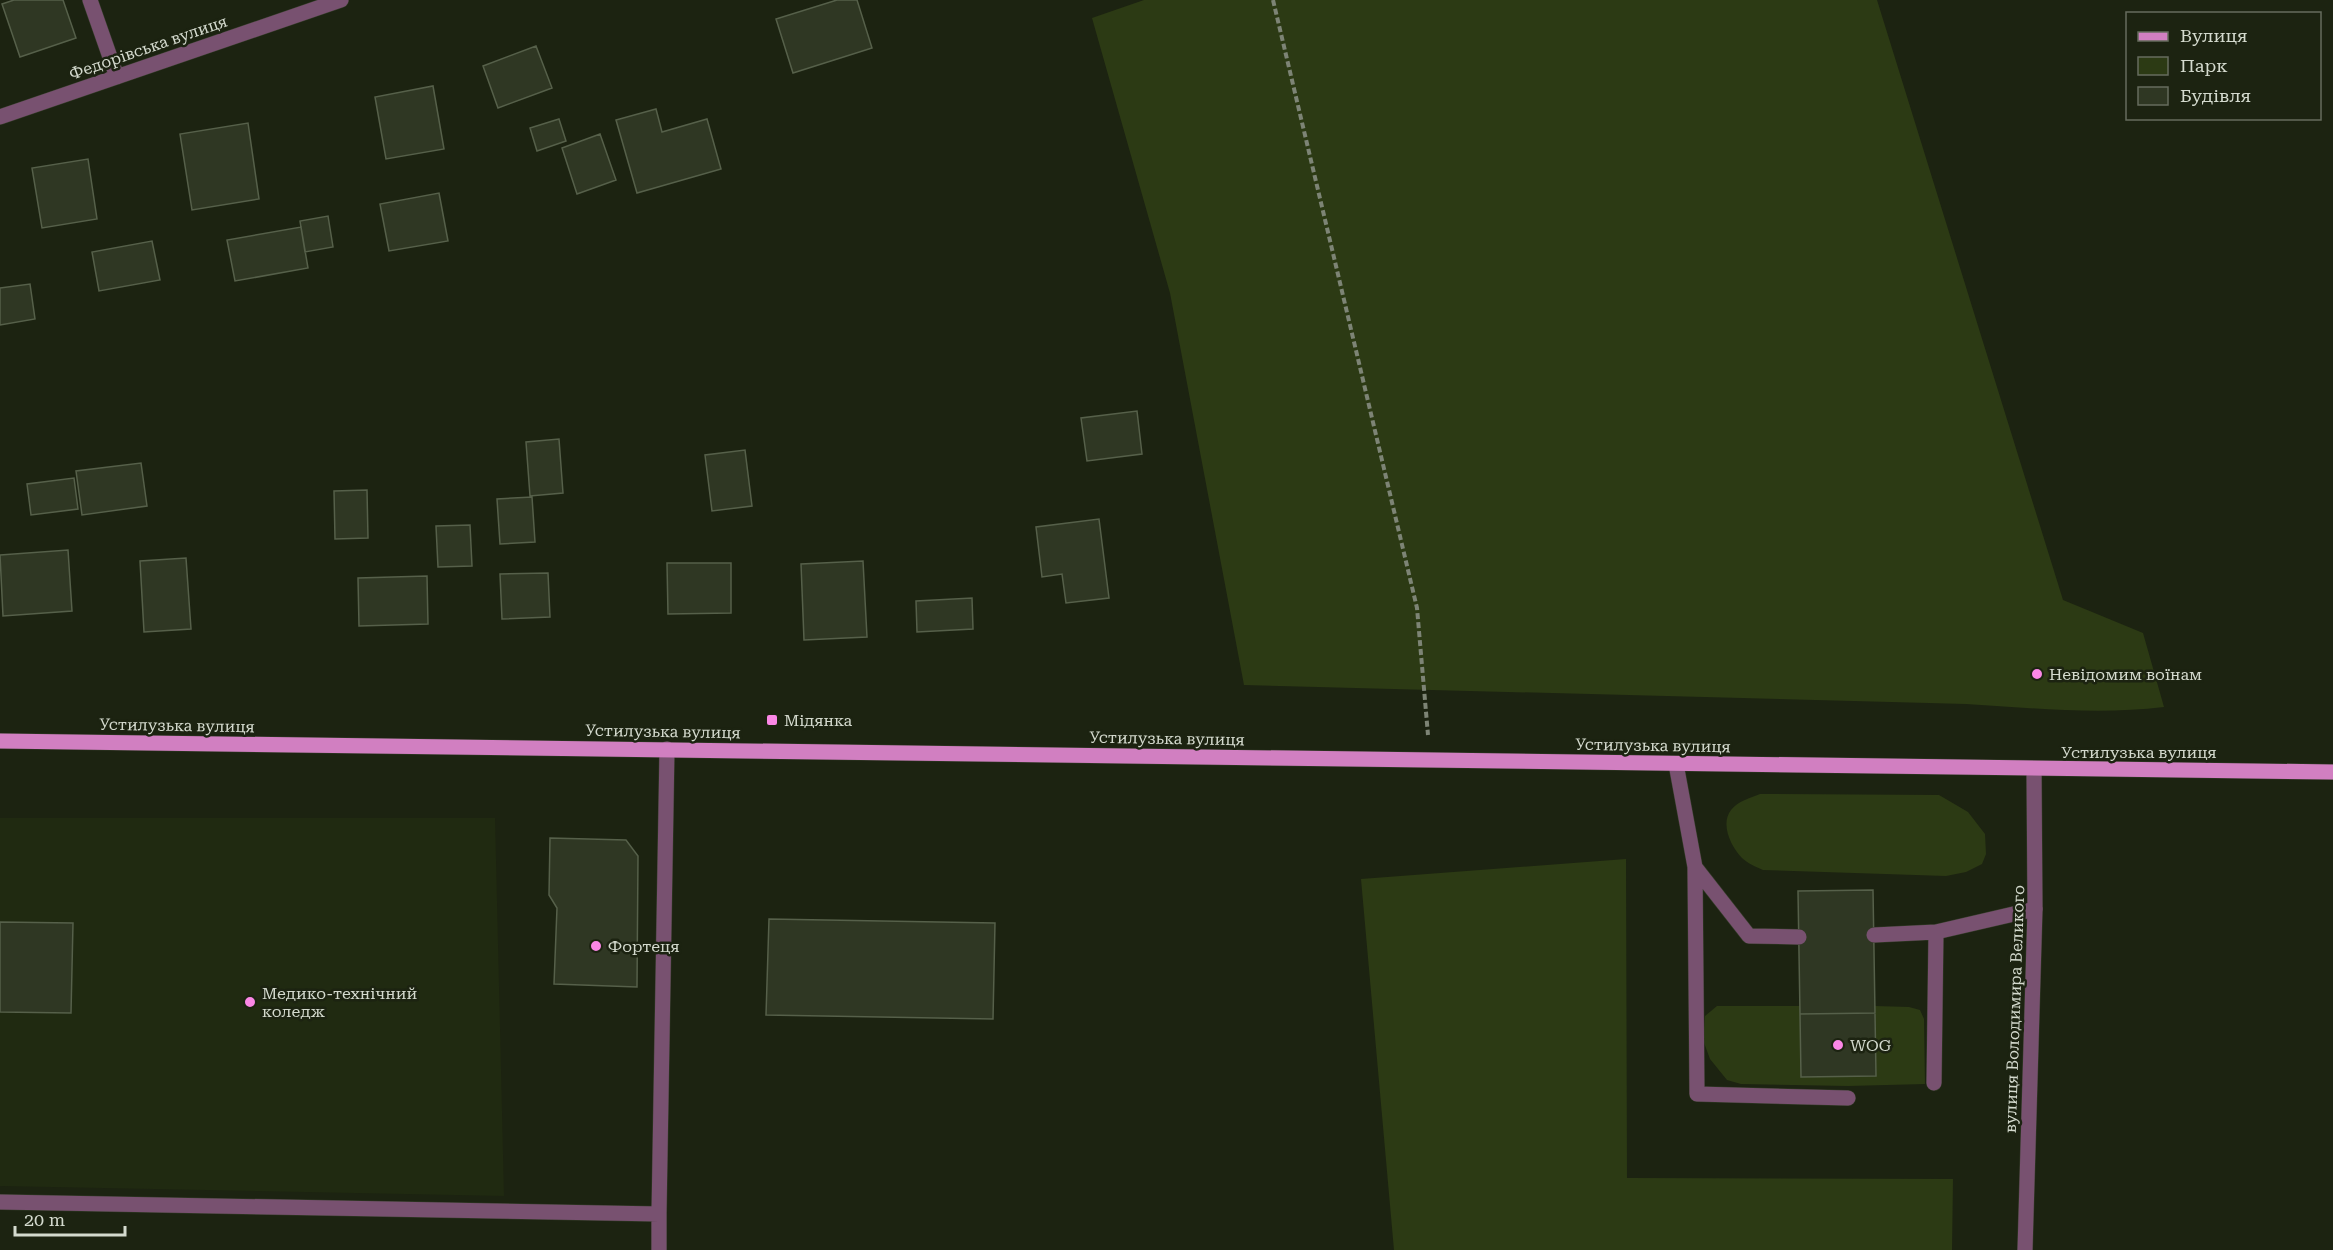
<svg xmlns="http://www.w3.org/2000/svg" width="2333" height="1250" font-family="'Roboto Serif',serif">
	<rect width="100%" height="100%" fill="#1c2311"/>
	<path fill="#202a11" d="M0,818H495L504,1196L0,1186Z"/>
	<path fill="#2c3a14" d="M1144,0H1877L2063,600L2143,633L2164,707C2098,715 2032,708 1966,704L1244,685L1170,293L1092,18Z
		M1760,794L1939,795L1968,812L1985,834L1986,854L1982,864L1966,872L1946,876L1763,870C1756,867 1747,863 1742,858C1731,847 1720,824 1731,810C1738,801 1750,798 1760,794Z
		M1626,859L1627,1178L1953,1179L1952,1250H1394L1361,879Z
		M1717,1006H1800L1801,1077L1876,1076L1875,1006L1909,1007L1920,1010L1924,1019L1925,1084L1848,1086L1741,1084L1727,1080L1710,1059L1703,1040L1705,1016Z"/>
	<path fill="#2f3723" stroke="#56604a" stroke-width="1.5" d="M14,0H63L76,38L20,57L2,4Z
		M837,0H857L872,48L793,73L776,19Z
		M536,46L552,88L498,108L483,66Z
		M433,86L444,149L386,159L375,97Z
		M656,109L662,132L707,119L721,169L637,193L616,120Z
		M559,119L566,141L537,151L530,128Z
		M248,123L259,199L192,210L180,134Z
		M600,134L616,180L577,194L562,148Z
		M88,159L97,219L42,228L32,168Z
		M439,193L448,241L389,251L380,204Z
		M328,216L333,247L305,252L300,221Z
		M301,227L308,268L235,281L227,240Z
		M152,241L160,280L99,291L92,252Z
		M30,284L35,319L0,325V288Z
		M1137,411L1142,454L1087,461L1081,418Z
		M559,439L563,493L530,496L526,442Z
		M745,450L752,506L712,511L705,455Z
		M141,463L147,506L82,515L76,471Z
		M74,478L78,509L31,515L27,484Z
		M367,490L368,538L335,539L334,491Z
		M532,497L535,542L500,544L497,499Z
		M1099,519L1109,598L1066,603L1062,574L1042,577L1036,527Z
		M470,525L472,566L438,567L436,526Z
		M68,550L72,611L3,616L0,555Z
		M186,558L191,629L144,632L140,561Z
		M863,561L867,637L804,640L801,564Z
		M667,563H731V613L668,614Z
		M548,573L550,617L502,619L500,574Z
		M427,576L428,624L359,626L358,578Z
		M972,598L973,629L917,632L916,601Z
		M550,838L626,840L638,856L637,987L554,984L557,908L549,895Z
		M1873,890L1875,1013L1800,1014L1798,891Z
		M769,919L995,923L993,1019L766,1015Z
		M0,922L73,923L71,1013L0,1012Z
		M1875,1013L1876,1076L1801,1077L1800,1014Z"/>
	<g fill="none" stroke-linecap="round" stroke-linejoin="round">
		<g stroke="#363d2b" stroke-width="16">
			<path id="service" d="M1676,764L1695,867L1749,936L1799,937
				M1695,867L1697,1094L1848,1098
				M1874,935L1936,932L2035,909
				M1934,1083L1936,932
				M0,1202L659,1214L667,749
				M659,1250V1214"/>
		</g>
		<g stroke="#363d2b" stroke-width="16">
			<path id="minor" d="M90,0L117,77
				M0,117L341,0"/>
		</g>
		<g stroke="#363d2b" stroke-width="16">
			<path id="tertiary" d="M2025,1250L2035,909L2034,769"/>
		</g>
		<g stroke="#363d2b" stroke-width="16">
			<path id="primary" d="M0,741L2333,772"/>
		</g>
		<path stroke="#7d8475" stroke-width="4" stroke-dasharray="6 3" stroke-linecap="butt" d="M1273,0L1417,608L1428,735"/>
		<use href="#service" stroke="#785170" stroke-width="15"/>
		<use href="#minor" stroke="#785170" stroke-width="15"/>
		<use href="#tertiary" stroke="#785170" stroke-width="15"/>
		<use href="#primary" stroke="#d17fc1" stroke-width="15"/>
	</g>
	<g fill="#fb87e6" stroke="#1c2311" stroke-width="2">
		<circle cx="2037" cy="674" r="6"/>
		<rect x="766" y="714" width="12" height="12" rx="3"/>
		<circle cx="596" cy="946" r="6"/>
		<circle cx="250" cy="1002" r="6"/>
		<circle cx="1838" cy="1045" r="6"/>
	</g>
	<g text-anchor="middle" stroke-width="5" stroke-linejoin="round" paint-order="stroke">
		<g font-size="16" fill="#d4dace" stroke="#1c2311">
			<text transform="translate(148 47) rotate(-19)" y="6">Федорівська вулиця</text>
			<text transform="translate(177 725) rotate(1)" y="6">Устилузька вулиця</text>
			<text transform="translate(663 731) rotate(1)" y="6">Устилузька вулиця</text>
			<text transform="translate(1167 738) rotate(1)" y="6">Устилузька вулиця</text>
			<text transform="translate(1653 745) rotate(1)" y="6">Устилузька вулиця</text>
			<text x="2139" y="758">Устилузька вулиця</text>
			<text transform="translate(2014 1009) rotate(-88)" y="6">вулиця Володимира Великого</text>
		</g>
		<g font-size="16" fill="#d4dace" stroke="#1c2311" text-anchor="start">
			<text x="2049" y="680">Невідомим воїнам</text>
			<text x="784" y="726">Мідянка</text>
			<text x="608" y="952">Фортеця</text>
			<text x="262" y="999">Медико-технічний<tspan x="262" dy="18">коледж</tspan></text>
			<text x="1850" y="1051">WOG</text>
		</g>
	</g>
	<rect x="2126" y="12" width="195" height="108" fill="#1c2311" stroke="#666c5d" stroke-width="1.5"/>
	<rect x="2138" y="32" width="30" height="9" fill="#d17fc1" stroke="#666c5d" stroke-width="1.5"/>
	<text x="2180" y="42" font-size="18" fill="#d4dace">Вулиця</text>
	<rect x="2138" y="57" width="30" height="18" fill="#2c3a14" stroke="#666c5d" stroke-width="1.5"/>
	<text x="2180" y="72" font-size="18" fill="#d4dace">Парк</text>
	<rect x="2138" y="87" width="30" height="18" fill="#2f3723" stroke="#666c5d" stroke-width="1.5"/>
	<text x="2180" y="102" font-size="18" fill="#d4dace">Будівля</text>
	<path d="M15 1226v9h110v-9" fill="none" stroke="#d4dace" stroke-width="3"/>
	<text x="24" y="1226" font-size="18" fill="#d4dace" stroke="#1c2311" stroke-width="4.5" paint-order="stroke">20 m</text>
</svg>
